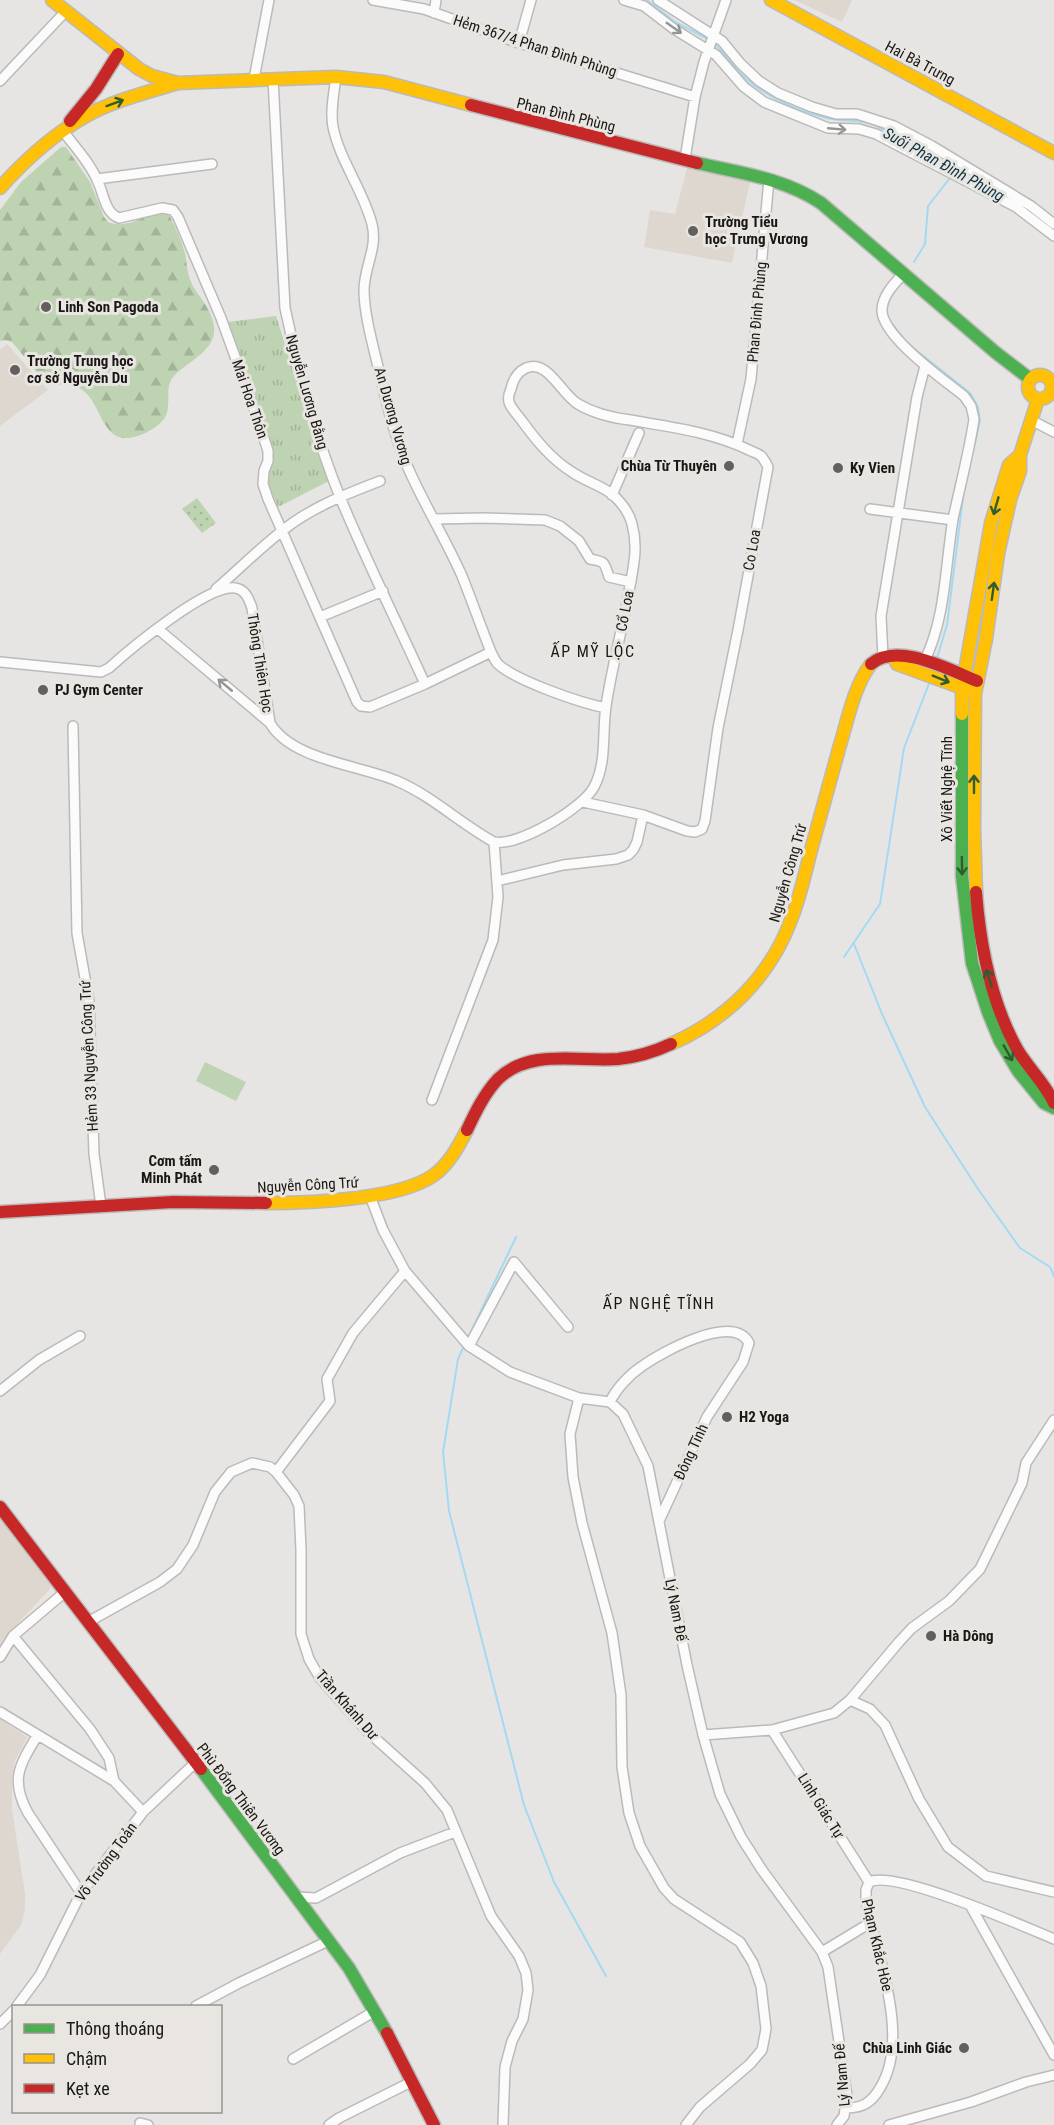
<svg xmlns="http://www.w3.org/2000/svg" width="1054" height="2125" font-family="'Roboto Condensed',sans-serif">
	<defs>
		<pattern id="grass-dots" width="8" height="8" patternUnits="userSpaceOnUse" patternTransform="scale(1.5)"><rect width="8" height="8" fill="#bed3b2"/><path d="M2 2h.1M6 6h.1" fill="none" stroke="#a3b498" stroke-width="1.8" stroke-linecap="round"/></pattern>
		<pattern id="forest-firs" width="22" height="20" patternUnits="userSpaceOnUse" patternTransform="scale(1.5)"><rect width="22" height="20" fill="#bed3b2"/><path d="M5 1l3.5 6h-7zM16 11l3.5 6h-7z" fill="#a3b498"/></pattern>
		<pattern id="park-tufts" width="24" height="20" patternUnits="userSpaceOnUse" patternTransform="scale(1.5)"><rect width="24" height="20" fill="#bed3b2"/><path d="M3 7l-1-3M5 7V3M7 7l1-3M15 17l-1-3M17 17v-4M19 17l1-3" fill="none" stroke="#a3b498"/></pattern>
	</defs>
	<rect width="100%" height="100%" fill="#e7e5e3"/>
	<path fill="#ddd7d0" d="M794,0H852L842,22Z
		M687,168L750,182L732,263L644,247L650,210L675,214Z
		M7,344L48,390L0,426V350Z
		M0,1516L52,1583L49,1590L7,1635L0,1646Z
		M0,1719L27,1737L15,1761L12,1776V1809L25,1894V1909L21,1925L0,1954Z"/>
	<path fill="url(#grass-dots)" d="M197,498L216,523L202,533L182,509Z"/>
	<path fill="url(#forest-firs)" d="M61,147H66L90,182L104,217L108,222C129,231 149,209 169,215C176,227 181,240 185,253C187,264 187,274 192,284C200,299 216,314 214,333C212,352 186,363 174,376C163,388 173,406 164,419C155,430 137,439 124,438C104,437 99,406 87,394C75,381 59,387 45,382L12,342L5,340L0,341V210L21,182Z"/>
	<path fill="url(#park-tufts)" d="M276,316L329,481L278,507L268,483L273,451L262,413L228,322Z"/>
	<path fill="#bed3b2" d="M205,1062L246,1082L236,1101L196,1081Z"/>
	<g fill="none" stroke-linecap="round" stroke-linejoin="round">
		<path stroke="#a2daf3" stroke-width="2" d="M647,0L675,22L710,40
			M714,44C725,53 732,65 742,75C763,95 795,110 823,117C840,122 856,119 873,124L987,187
			M914,262L925,244L928,206L950,178
			M888,300L901,283
			M891,322L907,343L970,393L978,407L980,421L964,490L947,625L936,661
			M854,944L882,1014L925,1107L978,1189L1020,1248L1050,1267L1054,1276
			M844,957L880,904L904,748L930,681
			M469,1336L516,1237
			M464,1346L458,1359L443,1452L449,1511L524,1805L554,1882L606,1976"/>
		<g stroke="#bbbab8" stroke-width="12">
			<path id="street" d="M373,0L424,9L519,43L695,97
				M624,0L644,6L674,29L716,55L744,87L764,102L828,128L859,129L876,134L1016,207L1054,236
				M658,0L722,41L740,63L759,81L778,93L812,107L836,114H857L894,126L932,146L1031,206L1054,224
				M434,13L436,0
				M519,43L531,0
				M336,77C334,93 330,111 333,127C340,161 363,190 372,224C378,248 364,267 364,290C364,316 375,353 381,379C388,410 396,442 409,470C425,506 446,540 462,576C472,601 481,627 491,652C493,656 495,661 498,664C516,681 581,703 606,708
				M254,79L269,0
				M273,79L285,308C298,369 316,438 340,497C366,560 397,622 425,684
				M0,81L66,11
				M63,131C75,147 91,164 98,182C104,195 105,213 119,218L162,208L173,210L178,217L221,318L257,417L268,451V461L264,471L263,484L268,499L357,702L361,706L370,707L425,684L491,652
				M685,159L695,97L704,62L726,0
				M97,179L212,164
				M903,274C894,284 883,295 882,309C880,335 944,380 964,396L971,406L974,419C969,453 960,486 953,519C945,566 946,616 925,660
				M1031,420L1054,432
				M737,444L751,379L769,179
				M612,495L639,433
				M870,509L953,520
				M435,519L483,518L545,520L560,526L579,541L590,559C605,562 604,561 609,577L631,582
				M216,589C238,570 259,549 282,531C310,508 346,494 380,481
				M320,617L383,591
				M158,629L270,723
				M883,657L881,616L917,397L925,366
				M0,662L101,672L109,668C130,649 208,584 235,588C245,589 249,599 252,608L270,723C291,760 360,765 397,781C432,796 461,824 494,842C518,847 583,808 594,787C607,763 602,732 606,706C612,666 623,627 630,586C634,564 638,546 632,524C629,512 621,502 612,494C600,485 585,481 572,472C551,459 536,440 522,421C518,415 511,409 509,402C508,398 509,393 511,389C513,380 517,372 526,368C548,359 561,394 578,404C593,413 614,418 630,420C670,427 712,432 749,450C752,452 758,453 761,456C764,459 766,463 768,467L738,630L718,728L705,821L702,829L695,832L687,831L643,815L583,802
				M73,726L77,933L89,1001L94,1154L101,1206
				M497,881L563,865L616,859L628,855L633,850L637,842L643,815
				M432,1100L493,940L498,897L494,842
				M370,1196L383,1230L405,1271L469,1346L510,1372L579,1398L610,1402L623,1414L648,1466L687,1665L703,1735L720,1794L741,1837L762,1870L822,1952L828,1967L847,2096L844,2116L837,2125
				M469,1346L514,1262L568,1327
				M0,1391L39,1360L80,1336
				M579,1398L570,1434L573,1477L582,1523L612,1633L621,1695L622,1767L629,1813L640,1846L664,1888L674,1899L740,1942L753,1963L761,1986L766,2029L762,2050L750,2064L700,2107L686,2125
				M610,1402C616,1389 629,1375 641,1367C660,1353 733,1312 749,1343L743,1362L707,1417L659,1521
				M276,1472L330,1401L327,1379L353,1333L405,1271
				M88,1622L160,1582L177,1569L193,1545L215,1492L231,1472L252,1463L270,1467L276,1472L294,1495L299,1506L301,1550V1634L309,1659L320,1678L367,1731L425,1783L447,1810L491,1916L519,1956L526,1973L528,1990L523,2019L512,2041L505,2067L503,2125
				M13,1636L90,1729L109,1758L114,1781
				M0,1657L13,1636L65,1592
				M850,1700L870,1709L885,1725L919,1799L948,1847L986,1876L1054,1892
				M0,1712L114,1781L143,1812
				M772,1730L869,1882
				M703,1735L772,1730L834,1713L850,1700L899,1642L912,1628L949,1601L980,1569L1022,1483L1026,1463L1054,1420
				M37,1736C19,1766 10,1780 28,1813L81,1893
				M296,1897L316,1898L400,1853L455,1832
				M970,1905L1054,2055
				M822,1952L870,1923
				M17,2006L40,1975L81,1893L143,1812L195,1763
				M196,2006L239,1983L328,1941
				M0,2024L14,2010
				M293,2059L375,2011
				M847,2108C863,2108 872,2102 880,2088C911,2038 877,1955 866,1902V1890L869,1882C894,1869 1023,1926 1054,1939
				M140,2123L148,2125
				M329,2125L339,2118L413,2081
				M889,2125L971,2102L1026,2082L1054,2075"/>
		</g>
		<g stroke="#bbbab8" stroke-width="15">
			<path id="fast" d="M697,163C740,173 783,178 821,203L995,352L1030,379
				M962,714V876L972,963L988,1012L1000,1041L1018,1071L1044,1103L1054,1108
				M201,1769L349,1968L387,2033"/>
		</g>
		<g stroke="#bbbab8" stroke-width="15">
			<path id="slow" d="M52,0L139,69L152,76L178,83L336,77L384,82L471,105
				M771,0L1054,153
				M0,188C24,161 54,134 86,116C112,101 148,92 178,83
				M1028 387a12 12 0 1 1 24 0a12 12 0 1 1-24 0Z
				M894,657L897,664L968,690
				M962,714V688L991,523L1009,465L1020,455
				M976,892L974,829L975,694L986,639L998,554L1010,500L1020,471V455L1038,399
				M671,1044C726,1020 770,977 791,920C800,897 805,874 811,850C821,815 830,780 840,745C848,719 854,686 871,664
				M266,1203C309,1203 399,1200 434,1175C449,1164 458,1147 467,1130"/>
		</g>
		<g stroke="#bbbab8" stroke-width="15">
			<path id="jam" d="M471,105L697,163
				M70,121L96,89L118,54
				M871,664C896,641 950,670 977,681
				M976,892C980,945 991,1002 1017,1049C1028,1068 1045,1083 1054,1103
				M467,1130C475,1113 484,1094 498,1079C530,1048 579,1062 618,1059C637,1057 654,1052 671,1044
				M0,1212L173,1202L266,1203
				M0,1507L201,1769
				M387,2033L434,2125"/>
		</g>
		<use href="#street" stroke="#fbfbfb" stroke-width="9"/>
		<use href="#fast" stroke="#4caf50" stroke-width="12"/>
		<use href="#slow" stroke="#ffc107" stroke-width="12"/>
		<use href="#jam" stroke="#c62828" stroke-width="12"/>
	</g>
	<defs><path id="oneway-shaft" d="M-6 0H5M1.5-3L5.5 0L1.5 3" fill="none" stroke-width="1.6" stroke-linecap="round" stroke-linejoin="round" transform="scale(1.5)"/></defs>
	<g stroke="#959594">
		<use href="#oneway-shaft" transform="translate(674 28) rotate(35)"/>
		<use href="#oneway-shaft" transform="translate(837 129) rotate(5)"/>
		<use href="#oneway-shaft" transform="translate(225 685) rotate(-140)"/>
	</g>
	<g stroke="#305c30">
		<use href="#oneway-shaft" transform="translate(115 103) rotate(-20)"/>
		<use href="#oneway-shaft" transform="translate(996 506) rotate(106)"/>
		<use href="#oneway-shaft" transform="translate(993 591) rotate(-82)"/>
		<use href="#oneway-shaft" transform="translate(941 679) rotate(22)"/>
		<use href="#oneway-shaft" transform="translate(974 784) rotate(-90)"/>
		<use href="#oneway-shaft" transform="translate(962 866) rotate(89)"/>
		<use href="#oneway-shaft" transform="translate(989 978) rotate(-108)"/>
		<use href="#oneway-shaft" transform="translate(1008 1053) rotate(60)"/>
	</g>
	<g fill="#61605e" stroke="#e9e6e1" stroke-width="2">
		<circle cx="693" cy="231" r="6"/>
		<circle cx="46" cy="307" r="6"/>
		<circle cx="15" cy="370" r="6"/>
		<circle cx="729" cy="466" r="6"/>
		<circle cx="838" cy="468" r="6"/>
		<circle cx="43" cy="690" r="6"/>
		<circle cx="214" cy="1170" r="6"/>
		<circle cx="727" cy="1417" r="6"/>
		<circle cx="931" cy="1636" r="6"/>
		<circle cx="964" cy="2048" r="6"/>
	</g>
	<g text-anchor="middle" stroke-width="6" stroke-linejoin="round" paint-order="stroke">
		<g font-size="15" fill="#191816" stroke="#e9e6e1">
			<text transform="translate(535 46) rotate(18)" y="5">Hẻm 367/4 Phan Đình Phùng</text>
			<text transform="translate(920 63) rotate(28)" y="5">Hai Bà Trưng</text>
			<text transform="translate(566 115) rotate(14)" y="5">Phan Đình Phùng</text>
			<text transform="translate(757 312) rotate(-85)" y="5">Phan Đinh Phùng</text>
			<text transform="translate(307 392) rotate(74)" y="5">Nguyễn Lương Bằng</text>
			<text transform="translate(250 399) rotate(71)" y="5">Mai Hoa Thôn</text>
			<text transform="translate(393 416) rotate(74)" y="5">An Dương Vương</text>
			<text transform="translate(752 550) rotate(-80)" y="5">Co Loa</text>
			<text transform="translate(625 611) rotate(-79)" y="5">Cổ Loa</text>
			<text transform="translate(260 663) rotate(81)" y="5">Thông Thiên Học</text>
			<text transform="translate(947 789) rotate(-90)" y="5">Xô Viết Nghệ Tĩnh</text>
			<text transform="translate(788 873) rotate(-74)" y="5">Nguyễn Công Trứ</text>
			<text transform="translate(89 1056) rotate(-93)" y="5">Hẻm 33 Nguyễn Công Trứ</text>
			<text transform="translate(308 1185) rotate(-3)" y="5">Nguyễn Công Trứ</text>
			<text transform="translate(691 1452) rotate(-65)" y="5">Đông Tĩnh</text>
			<text transform="translate(676 1610) rotate(79)" y="5">Lý Nam Đế</text>
			<text transform="translate(347 1705) rotate(49)" y="5">Trần Khánh Dư</text>
			<text transform="translate(241 1799) rotate(53)" y="5">Phù Đổng Thiên Vương</text>
			<text transform="translate(821 1806) rotate(58)" y="5">Linh Giác Tự</text>
			<text transform="translate(106 1862) rotate(-54)" y="5">Võ Trường Toản</text>
			<text transform="translate(877 1945) rotate(77)" y="5">Phạm Khắc Hòe</text>
			<text transform="translate(842 2075) rotate(-95)" y="5">Lý Nam Đế</text>
		</g>
		<g font-size="15" font-weight="bold" fill="#191816" stroke="#e9e6e1" text-anchor="start">
			<text x="705" y="227">Trường Tiểu<tspan x="705" dy="17">học Trưng Vương</tspan></text>
			<text x="58" y="312">Linh Son Pagoda</text>
			<text x="27" y="366">Trường Trung học<tspan x="27" dy="17">cơ sở Nguyễn Du</tspan></text>
			<text x="717" y="471" text-anchor="end">Chùa Từ Thuyên</text>
			<text x="850" y="473">Ky Vien</text>
			<text x="55" y="695">PJ Gym Center</text>
			<text x="202" y="1166" text-anchor="end">Cơm tấm<tspan x="202" dy="17">Minh Phát</tspan></text>
			<text x="739" y="1422">H2 Yoga</text>
			<text x="943" y="1641">Hà Dông</text>
			<text x="952" y="2053" text-anchor="end">Chùa Linh Giác</text>
		</g>
		<g font-size="16" font-style="italic" fill="#0f3444" stroke="#e9e6e1">
			<text transform="translate(944 164) rotate(29)" y="6">Suối Phan Đình Phùng</text>
		</g>
		<g font-size="16" letter-spacing="1.5" fill="#191816" stroke="#e9e6e1">
			<text x="593" y="657">ẤP MỸ LỘC</text>
			<text x="659" y="1309">ẤP NGHỆ TĨNH</text>
		</g>
	</g>
	<rect x="12" y="2005" width="210" height="108" fill="#e9e6e1" stroke="#969490" stroke-width="1.5"/>
	<rect x="24" y="2024" width="30" height="9" fill="#4caf50" stroke="#969490" stroke-width="1.5"/>
	<text x="66" y="2035" font-size="18" fill="#191816">Thông thoáng</text>
	<rect x="24" y="2054" width="30" height="9" fill="#ffc107" stroke="#969490" stroke-width="1.5"/>
	<text x="66" y="2065" font-size="18" fill="#191816">Chậm</text>
	<rect x="24" y="2084" width="30" height="9" fill="#c62828" stroke="#969490" stroke-width="1.5"/>
	<text x="66" y="2095" font-size="18" fill="#191816">Kẹt xe</text>
</svg>
